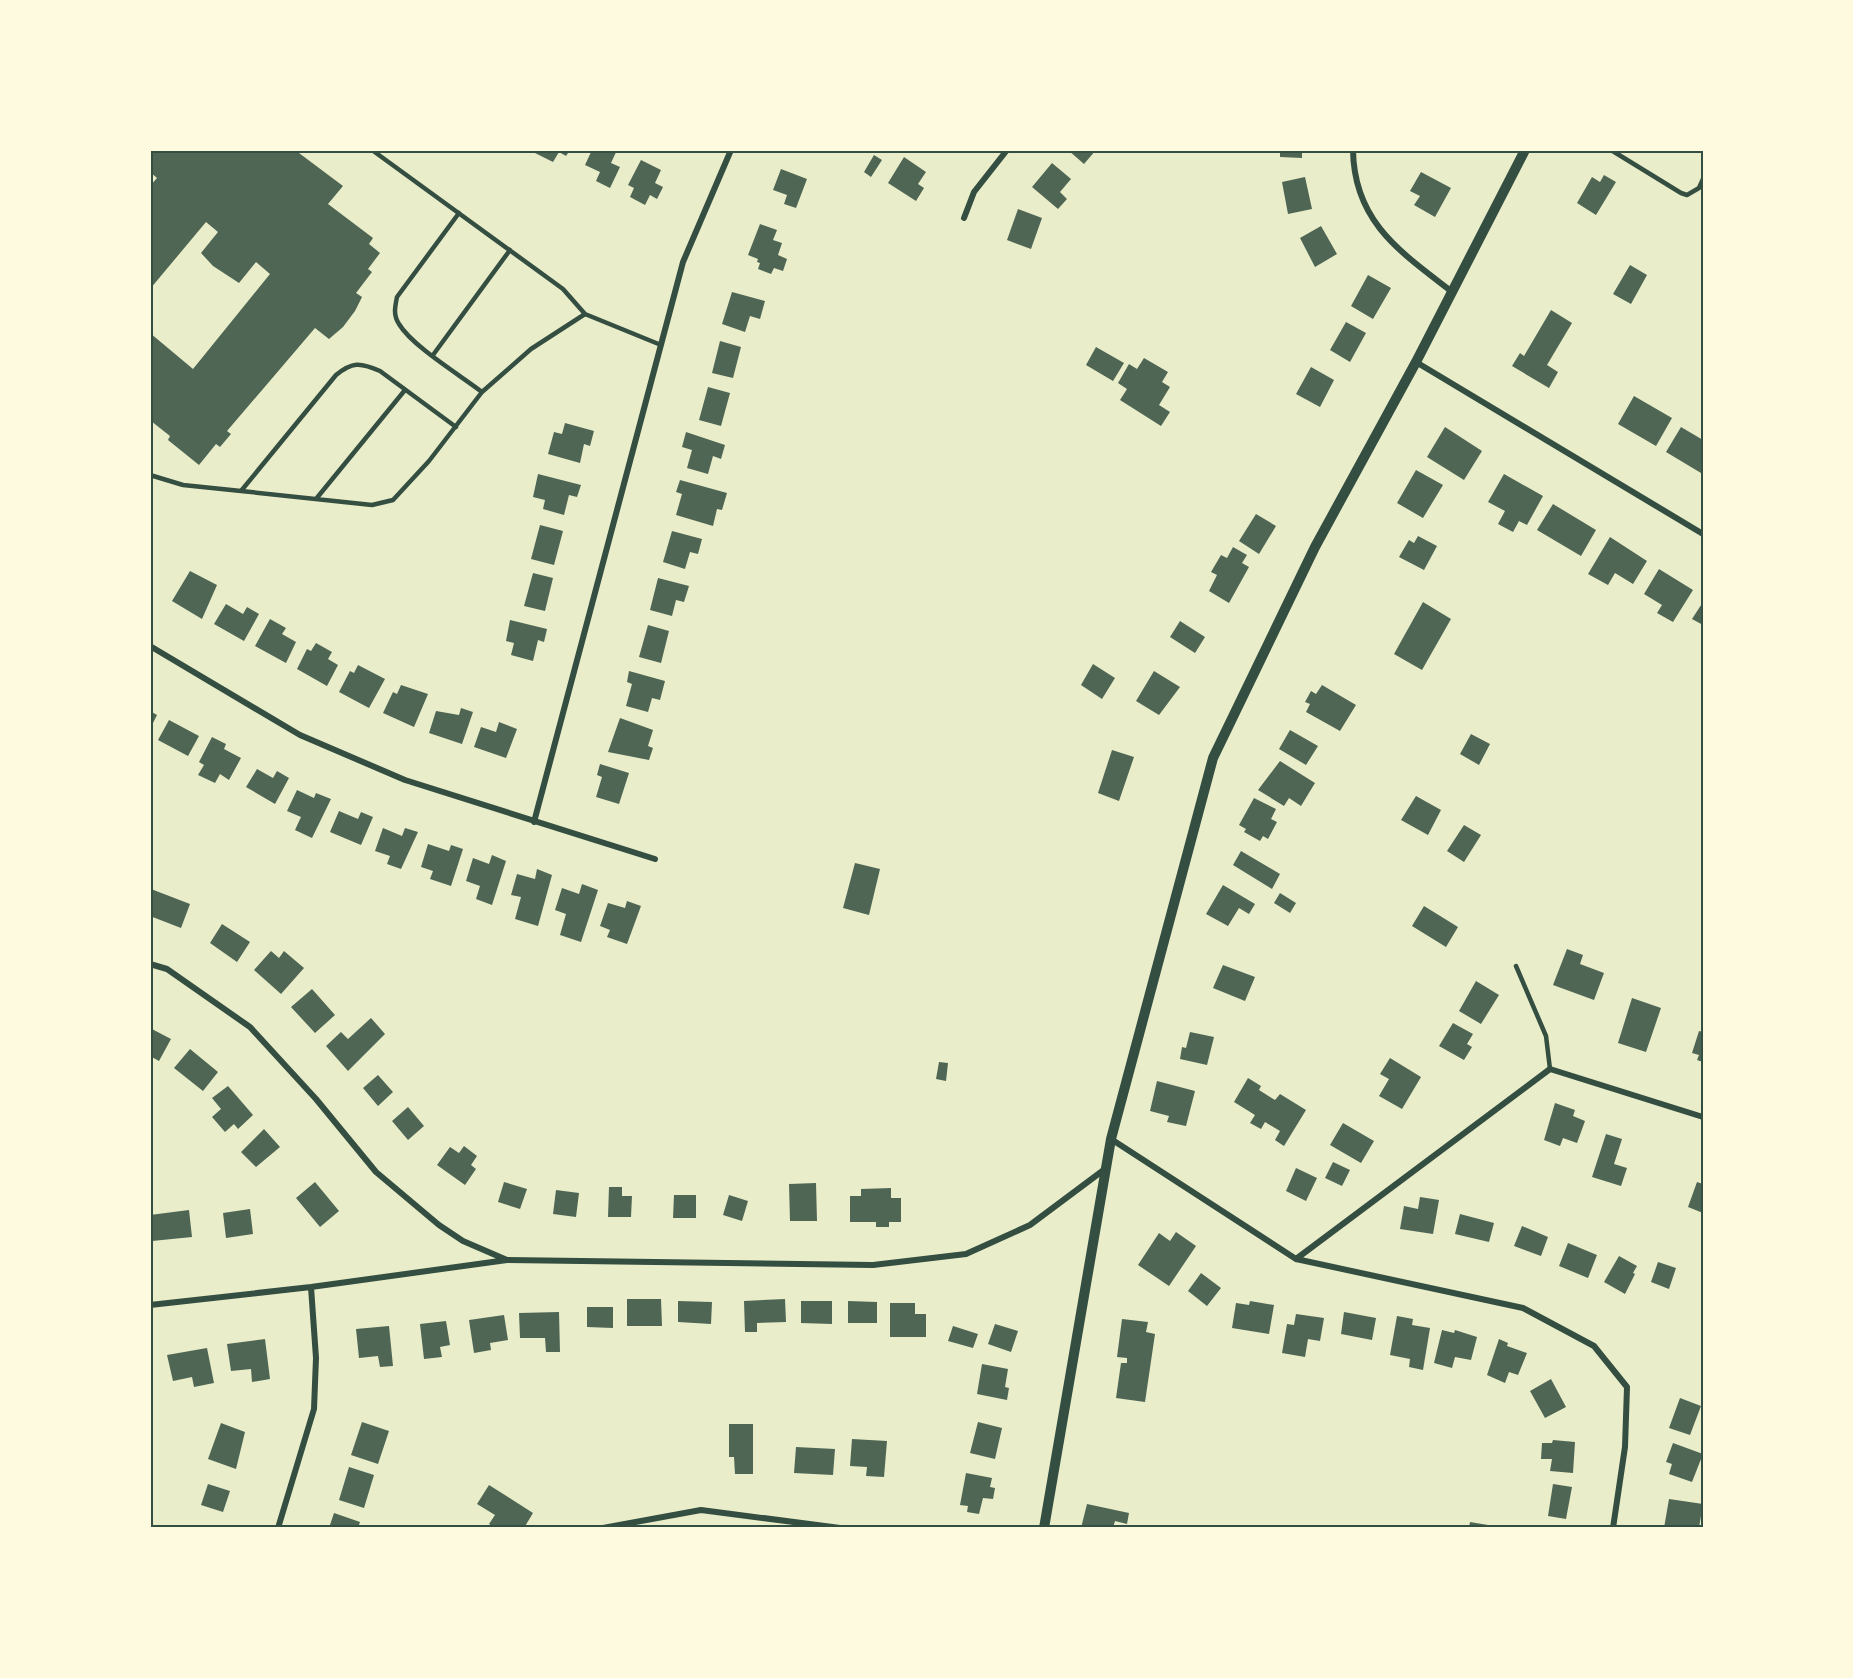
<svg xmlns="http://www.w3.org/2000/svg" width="1853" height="1678" font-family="Helvetica,sans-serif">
	<rect width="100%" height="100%" fill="#e9edc9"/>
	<path fill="#4f6655" d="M150,150H295L343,186L328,204L373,238L369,244L380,253L368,269L372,272L356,293L362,297L355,311L343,327L329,339L315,328L227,431L231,434L220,447L216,444L199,465L168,440L170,436L151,421L150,422V333L193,369L270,274L256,262L239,283L213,266L201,253L218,232L206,222L150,289V186L157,178L150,172Z
		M536,150H570L566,156L559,152L553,162L535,153Z
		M592,150H617L611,163L620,167L610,188L596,181L600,172L585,165Z
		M1068,150H1096L1084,164Z
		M1280,150H1302V158L1280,157Z
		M874,155L882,160L871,177L864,172Z
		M904,157L926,172L918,184L924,188L916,201L888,183Z
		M641,160L661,170L655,183L663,187L657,199L650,195L645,205L630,197L634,188L628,185Z
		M1052,163L1071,179L1060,192L1067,199L1058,209L1032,187Z
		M781,169L807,179L796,208L784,204L787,195L773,190Z
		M1421,172L1451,188L1435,217L1414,205L1420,196L1410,191Z
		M1604,175L1616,182L1596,215L1577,203L1592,177L1600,182Z
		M1305,177L1312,209L1288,214L1282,182Z
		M1018,209L1042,218L1031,249L1007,240Z
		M760,224L777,230L773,240L782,243L778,255L787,259L783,271L774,268L771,274L758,269L760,263L757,262L758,259L748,255Z
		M1321,226L1337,254L1315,267L1300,238Z
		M1630,265L1647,275L1631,304L1613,294Z
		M1368,275L1391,288L1373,319L1351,306Z
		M732,292L765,301L760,319L750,316L745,332L722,324Z
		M1551,310L1572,323L1547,365L1558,372L1549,388L1512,366L1520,353L1524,356Z
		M1346,322L1366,333L1350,362L1330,350Z
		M720,341L741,347L733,378L712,373Z
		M1096,347L1124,363L1113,381L1086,365Z
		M1144,358L1168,372L1162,382L1170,387L1159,405L1170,412L1161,426L1120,400L1127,389L1118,383L1129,364L1137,369Z
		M1311,367L1334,380L1320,407L1296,394Z
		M708,387L730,393L721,426L699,420Z
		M1634,396L1672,418L1656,446L1618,424Z
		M565,423L594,431L590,446L584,444L580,463L548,454L554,432L562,434Z
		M1445,427L1482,451L1464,480L1427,457Z
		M1681,427L1703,440L1701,473L1666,452Z
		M686,432L725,445L721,459L713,456L708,474L687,468L692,450L682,447Z
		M1416,470L1443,485L1423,518L1397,503Z
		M538,474L581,485L577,497L569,495L564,515L543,509L545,500L533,497Z
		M1504,474L1543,496L1527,525L1519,521L1513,532L1498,524L1505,511L1488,502Z
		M680,480L727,493L722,510L717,509L713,526L676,515L682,494L676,492Z
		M1553,504L1596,530L1581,556L1537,530Z
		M1256,514L1276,526L1259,554L1239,541Z
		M540,525L563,531L554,565L531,559Z
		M672,531L702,539L698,554L690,552L685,569L663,562Z
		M1418,536L1437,546L1424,570L1399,557L1409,540L1414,543Z
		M1610,537L1647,561L1633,584L1615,573L1608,585L1588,574Z
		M1233,547L1247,555L1242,563L1249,567L1229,603L1209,591L1217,575L1211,572L1221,555L1227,558Z
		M1659,569L1693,590L1673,622L1657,613L1662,605L1644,594Z
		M190,571L217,585L202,619L172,601Z
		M533,573L553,578L545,611L524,606Z
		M658,578L689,586L684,602L676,600L672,616L650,610Z
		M1423,602L1451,619L1422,670L1394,654Z
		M1703,602V625L1692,619Z
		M226,604L243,614L247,607L259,614L244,641L214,624Z
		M270,619L286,628L282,634L296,642L286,663L255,646Z
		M510,620L547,629L544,642L538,640L533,661L511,655L514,643L506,641Z
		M1180,621L1205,637L1195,653L1170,637Z
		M648,625L669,631L661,663L639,657Z
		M316,643L332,652L328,659L338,665L327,686L297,669L307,649L311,651Z
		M1093,664L1115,678L1102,699L1081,685Z
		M358,665L385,679L369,708L339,692L350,671L354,673Z
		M629,671L665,681L660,700L652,698L648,712L626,706L632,684L627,682Z
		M1154,671L1180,687L1159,715L1136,701Z
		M401,685L428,694L414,727L383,713L393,692L397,694Z
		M1322,685L1356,705L1340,731L1306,712L1310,704L1305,702L1311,691L1316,694Z
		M461,708L473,712L462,744L429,733L436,711L459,715Z
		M150,711L157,715L150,729Z
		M620,718L653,730L648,746L653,748L649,760L608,752Z
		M169,720L199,736L188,756L158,740Z
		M499,722L517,729L506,758L474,747L481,727L496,732Z
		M1290,730L1318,746L1306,765L1279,749Z
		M1471,734L1490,744L1479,765L1460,754Z
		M212,737L226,744L224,749L241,758L229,780L220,774L215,783L198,775L204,765L199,762Z
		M1112,750L1134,757L1119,801L1098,793Z
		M1280,761L1315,783L1301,806L1289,798L1284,806L1258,790Z
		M600,764L629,773L619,804L596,797L602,777L597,775Z
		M257,769L273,778L277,771L289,778L275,804L246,787Z
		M297,790L314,798L316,793L331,799L312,838L295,830L301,817L287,811Z
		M1416,796L1441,810L1428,835L1401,820Z
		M1254,798L1276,809L1271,819L1277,822L1268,839L1263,836L1260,841L1244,832L1246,829L1239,825Z
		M339,811L358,819L361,812L373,817L361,845L330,832Z
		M1464,825L1481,835L1464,862L1447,851Z
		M383,828L402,836L405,828L418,832L401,869L387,864L390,856L375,851Z
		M428,844L449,851L451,845L463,849L451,886L430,879L433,871L421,867Z
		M1241,851L1280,874L1272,889L1233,865Z
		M492,855L506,861L492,905L476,899L480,886L466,881L473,858L489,864Z
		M855,863L880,869L869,915L843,908Z
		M537,869L552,875L538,926L515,919L521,897L511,895L517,874L535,879Z
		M582,884L598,890L581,942L560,935L566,914L555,910L562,888L579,894Z
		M1223,885L1255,904L1249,914L1239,908L1228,926L1206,914Z
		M151,889L190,904L181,928L150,916Z
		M1280,893L1296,903L1290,913L1274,903Z
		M627,901L641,906L627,944L607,937L610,930L600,926L608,903L625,908Z
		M1424,906L1458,927L1446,947L1412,926Z
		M222,924L250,942L237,962L210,943Z
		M1567,949L1583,955L1580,964L1604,973L1594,1000L1553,985Z
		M271,951L279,958L284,951L304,968L281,994L254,970Z
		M1223,965L1255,977L1245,1001L1213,988Z
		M1476,981L1499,995L1481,1024L1459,1011Z
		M312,989L335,1015L315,1033L291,1007Z
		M1632,998L1661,1008L1646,1052L1618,1043Z
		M371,1018L385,1034L348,1071L326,1046L341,1032L348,1039Z
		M1453,1023L1473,1034L1467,1044L1472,1047L1464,1060L1439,1046Z
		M150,1028L171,1039L159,1061L150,1056Z
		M1699,1031L1703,1032V1062L1697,1060L1699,1055L1692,1053Z
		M1190,1032L1214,1037L1207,1065L1180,1059L1182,1047L1186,1048Z
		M190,1049L218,1072L203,1091L174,1068Z
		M1390,1058L1421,1077L1402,1109L1379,1096L1389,1079L1380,1074Z
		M939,1062L948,1063L946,1081L936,1079Z
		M378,1075L393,1092L378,1106L363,1088Z
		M1248,1078L1261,1086L1259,1090L1275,1100L1280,1094L1306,1110L1284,1146L1275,1140L1280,1131L1265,1122L1261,1129L1250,1123L1255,1115L1234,1102Z
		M1157,1081L1195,1091L1186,1126L1167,1122L1169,1116L1150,1111Z
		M228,1086L253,1115L238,1129L234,1124L225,1132L212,1117L221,1109L212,1098Z
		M1555,1103L1575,1110L1573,1116L1585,1121L1577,1143L1563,1138L1560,1146L1544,1140Z
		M408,1107L424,1126L408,1140L392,1121Z
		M1343,1123L1374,1141L1361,1163L1330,1145Z
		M264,1129L280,1147L256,1167L241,1152Z
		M1606,1134L1622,1139L1614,1164L1627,1168L1621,1186L1592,1177Z
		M464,1146L477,1156L471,1165L476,1169L465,1185L437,1165L450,1147L459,1153Z
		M1333,1162L1350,1170L1342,1186L1325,1178Z
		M1296,1168L1317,1178L1306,1201L1286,1191Z
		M315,1182L339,1211L320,1227L296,1198Z
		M504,1182L527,1189L520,1209L498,1202Z
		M1697,1182L1703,1184V1213L1688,1207Z
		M816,1183L817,1221H790L789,1184Z
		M609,1187H622V1196H632L631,1217H608Z
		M891,1188V1198H901V1222H889V1227H876V1222H850V1196H861V1189Z
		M556,1190L579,1193L576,1217L553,1214Z
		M674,1195H696V1218H673Z
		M729,1195L748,1201L742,1221L723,1215Z
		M1420,1197L1439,1200L1433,1234L1400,1229L1404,1206L1418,1209Z
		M250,1209L253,1234L226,1238L223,1213Z
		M189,1210L192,1237L152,1241L150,1215Z
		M1460,1214L1494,1223L1489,1242L1455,1234Z
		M1522,1226L1548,1237L1541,1256L1514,1246Z
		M1176,1232L1196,1246L1169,1286L1138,1265L1159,1233L1170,1241Z
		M1568,1243L1597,1255L1588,1278L1559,1266Z
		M1619,1256L1637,1266L1633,1273L1635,1274L1625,1294L1604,1282Z
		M1658,1262L1676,1268L1669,1289L1651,1282Z
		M1201,1273L1221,1288L1207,1306L1188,1291Z
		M627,1299H661L662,1326H627Z
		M785,1299L786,1322L757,1323V1332H745L744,1301Z
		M678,1301L712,1302L711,1324L678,1322Z
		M801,1301H832V1324L801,1323Z
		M848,1301L877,1302V1323H848Z
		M1250,1301L1274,1305L1269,1334L1232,1328L1236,1303L1249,1305Z
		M890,1303H915V1314H926V1337H890Z
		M587,1307H613V1328L587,1327Z
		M559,1312L560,1352H546L545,1338H520L519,1313Z
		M1344,1312L1376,1318L1372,1340L1341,1334Z
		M1296,1314L1324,1318L1320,1341L1308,1339L1305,1357L1282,1353L1287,1324L1294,1325Z
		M504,1315L508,1340L490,1343L491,1350L474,1353L469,1320Z
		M1397,1316L1413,1319L1412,1325L1430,1328L1423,1370L1409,1367L1410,1359L1390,1355Z
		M1122,1319L1148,1322L1146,1332L1155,1334L1145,1402L1116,1398L1121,1363H1127V1358L1117,1357Z
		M446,1321L450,1345L440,1347L442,1357L424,1359L420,1324Z
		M995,1324L1018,1331L1011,1352L988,1344Z
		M389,1326L393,1366L380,1367L378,1356L359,1358L356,1329Z
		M953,1326L978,1334L973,1348L948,1341Z
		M1442,1330L1454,1333L1455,1330L1477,1337L1471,1360L1455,1357L1452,1368L1434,1363Z
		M265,1339L270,1379L252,1382L251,1369L231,1371L227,1344Z
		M1499,1339L1508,1343L1507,1346L1527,1353L1518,1375L1509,1372L1505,1383L1487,1375Z
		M207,1348L214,1383L194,1387L192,1377L173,1381L167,1355Z
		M982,1364L1008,1369L1005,1387L1009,1388L1007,1400L977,1394Z
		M1551,1379L1566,1407L1545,1418L1530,1391Z
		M1680,1398L1701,1406L1690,1435L1669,1428Z
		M362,1422L389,1431L378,1464L351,1455Z
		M978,1422L1002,1428L995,1459L970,1453Z
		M221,1423L245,1432L236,1469L208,1459Z
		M729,1424H753V1474H735L734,1457H729Z
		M852,1439L887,1441L884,1477L866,1476L867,1467L850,1466Z
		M1553,1440L1575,1442L1573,1473L1550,1471L1552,1459H1541L1542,1443H1552Z
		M1673,1443L1703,1454L1692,1482L1669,1474L1672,1464L1666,1462Z
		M796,1447L835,1449L833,1475L794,1473Z
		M349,1467L374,1475L364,1508L339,1500Z
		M966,1473L992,1478L990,1487L995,1488L993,1499L983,1498L979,1514L967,1512L968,1506L960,1505Z
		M208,1484L230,1491L223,1512L201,1505Z
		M1553,1484L1572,1487L1566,1519L1548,1516Z
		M489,1485L533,1513L524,1528H495L489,1524L495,1515L477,1504Z
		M1669,1499L1703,1504L1699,1528H1664Z
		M1087,1504L1129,1513L1127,1524L1115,1521L1113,1528H1081Z
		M334,1513L360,1522L358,1528H329Z
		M1470,1522L1488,1525V1528H1469Z"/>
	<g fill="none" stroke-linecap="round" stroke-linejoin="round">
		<path stroke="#344e41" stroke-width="4.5" d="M372,150L563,289L585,314L661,345
			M1611,150L1681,193L1687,195L1699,188L1703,179
			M459,213L397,297C395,307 393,315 399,324C412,346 460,375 482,392
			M433,355L510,250
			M456,427L380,371C360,362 352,362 336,375L241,491L372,505L393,500L429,461L482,392L531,349L585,314
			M150,475L183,485L241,491
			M316,499L405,390
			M1516,966L1546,1036L1550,1069"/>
		<path stroke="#344e41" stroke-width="6" d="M1353,150C1354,221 1399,251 1451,291
			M964,218L974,192L1007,150
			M1416,362L1703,534
			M150,646L300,735L405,780L655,859
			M534,822L683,262L731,150
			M150,964L167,969L250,1027L316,1099L376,1172L439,1225L463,1241L507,1260
			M1111,1139L1296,1259L1523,1308L1594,1346L1627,1387L1625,1447L1613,1528
			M1296,1259L1550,1069L1703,1117
			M150,1305L311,1287L507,1260L873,1265L966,1254L1030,1225L1105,1169
			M278,1528L314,1409L316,1358L311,1287
			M603,1528L701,1510L840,1528"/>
		<path stroke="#344e41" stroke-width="10" d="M1044,1528L1111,1139L1213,758L1315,547L1416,362L1525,150"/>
	</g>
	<rect width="1853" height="1678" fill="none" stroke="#fefae0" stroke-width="303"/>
	<rect x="152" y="152" width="1550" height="1374" fill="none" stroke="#344e41" stroke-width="2"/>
</svg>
